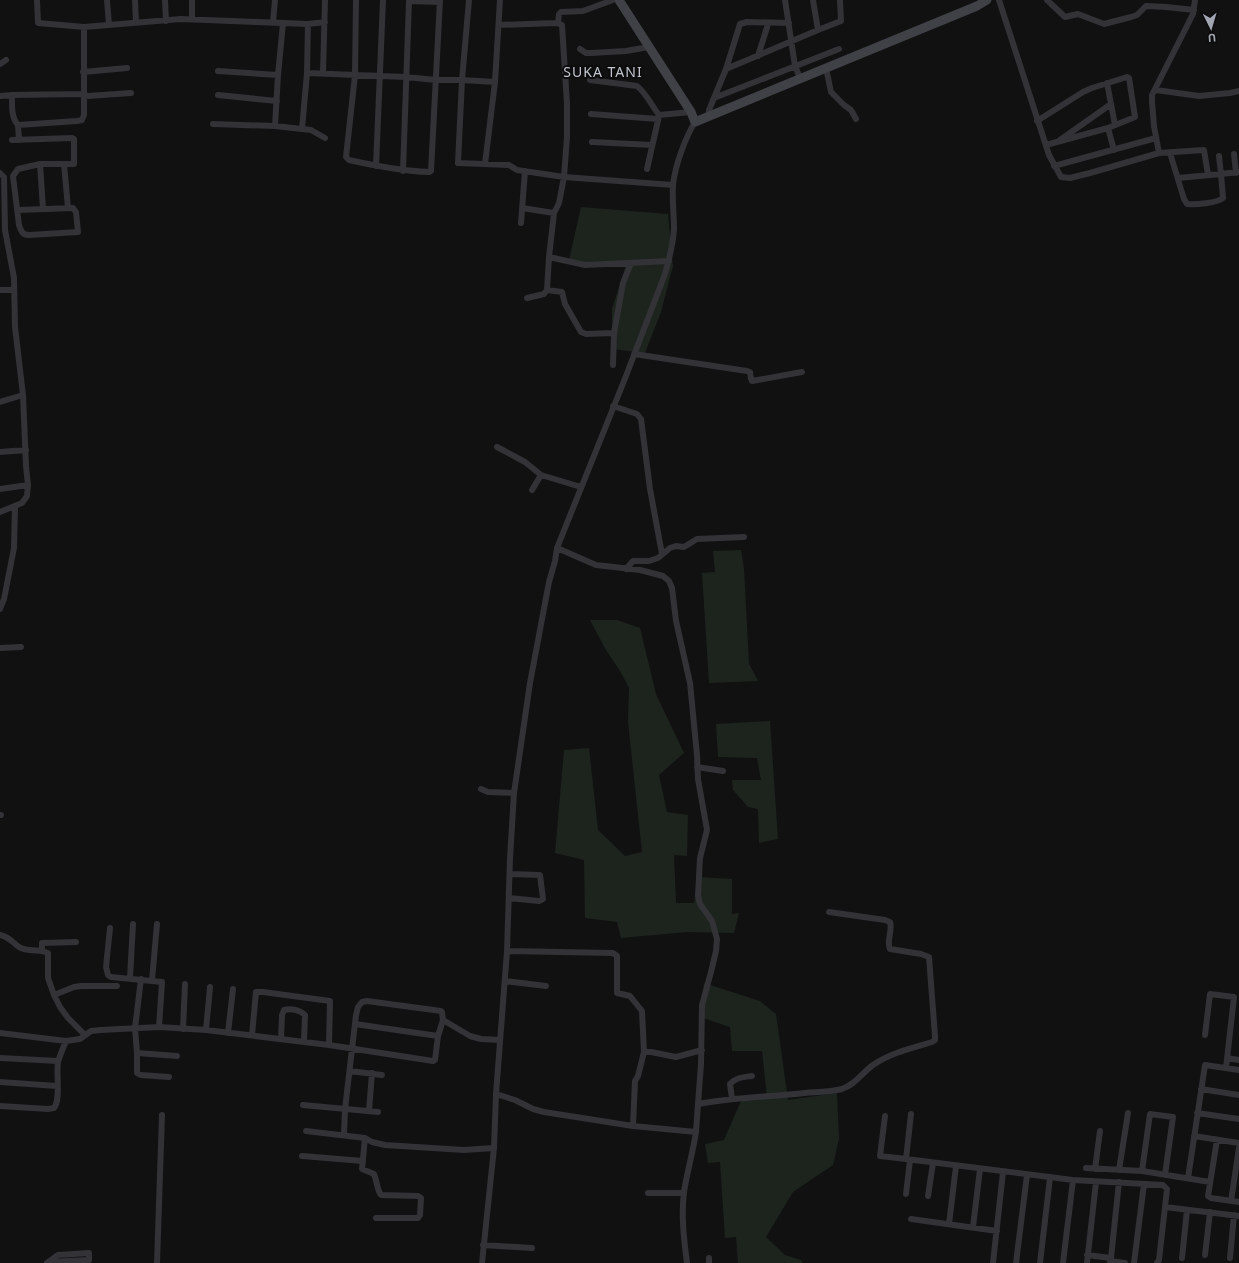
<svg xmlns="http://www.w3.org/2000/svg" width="1239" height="1263" font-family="'Noto Sans',sans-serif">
	<rect width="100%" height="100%" fill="#111112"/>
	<path fill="#1d241e" d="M581,207L668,214L673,266L661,312L645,353L612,349V309L626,265H593L569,260Z
		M741,550L744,569L749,664L758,681L709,683L702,573L715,572L713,551Z
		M590,620H617L640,628L656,694L684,753L659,775L667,812L688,815L687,856L674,855L676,903H694L697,877L732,879V914L739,913L734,933L687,932L621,938L617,922L585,918L584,860L555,853L564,750L589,748L598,830L625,856L642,852L628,722L629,688L620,671L606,650Z
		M770,721L778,839L759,843L758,809L748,807L733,790L732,780H761L757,758L718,757L716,724Z
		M704,983L760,1001L776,1014L788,1100L837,1093L839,1139L833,1165L793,1192L766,1237L785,1255L801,1260L803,1263H738L736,1237L725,1238L720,1162L708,1163L705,1144L724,1140L741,1101L767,1098L762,1051H732L730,1027L700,1017Z"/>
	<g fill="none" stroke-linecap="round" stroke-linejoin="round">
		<path stroke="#323237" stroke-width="6" d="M37,0L38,23L84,27L181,19L308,24L325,22
			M107,0L109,25
			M135,0L136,22
			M165,0L166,21
			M356,0L355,75L346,157L349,160C376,166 402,171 429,172L431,171L440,0
			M469,0L462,80L458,163L509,165L517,170L564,177L673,185
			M785,0L795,66L800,78
			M813,0L818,30
			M999,0L1049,155L1061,177L1070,178L1090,173L1159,153L1204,150L1208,175
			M1047,0L1065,17L1078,14L1104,24L1131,17L1137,15L1146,6L1166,7L1194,10
			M192,19V0
			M273,22L275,0
			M558,23L559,14L561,12L583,11L613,0
			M499,25L557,23L562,25L567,104V137L564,177L559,203L554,213L549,257L585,265L669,261
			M580,49L586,53H591L626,51L649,47
			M758,56L768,24
			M0,64L6,60
			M826,68L831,92L844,105L851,110L856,119
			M726,69L818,30L841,21L840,0
			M218,71L278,75L275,126L311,130L325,138
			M83,72L127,68
			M307,73L406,77L436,80H462L495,82
			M323,73L325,0
			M278,75L283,23
			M590,80L637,86C646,93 652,106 659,115L691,112
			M1107,83L1115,125
			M1156,90L1199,96L1230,93L1239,91
			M12,95C12,104 11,118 18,125L77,121L82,120L84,115V27
			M218,95L277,101
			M0,96L12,95L83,94L88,96L131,93
			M714,98L839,49
			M591,114L658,119
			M709,116V110L726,69L740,24L747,22L789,23
			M1037,121L1083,92L1092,88L1127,77L1129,78L1135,117L1108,128L1046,145
			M213,124L275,126
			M18,125L19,140
			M1108,128L1114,150
			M302,129L307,73L308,24
			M12,140L72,138L74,139V164H40L18,169L13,176L19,225C21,231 22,235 29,235L78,232L76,212L73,208L18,210
			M1060,140L1111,104
			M592,142L652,145
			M1159,153L1154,126L1152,102V95L1193,14L1195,0
			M1170,153L1184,199L1187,204C1194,205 1218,203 1223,198L1221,174L1178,178
			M1234,154L1236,173
			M1219,156L1221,174L1239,172
			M40,164L43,209
			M64,164L68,208
			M485,164L495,82L500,0
			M376,166L383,0
			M1054,166L1156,138
			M647,169L659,116
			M403,171L409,1L440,2
			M0,173L4,177L5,230L14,278L15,327L23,395L26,466L28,485L27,496L22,503L0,512
			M522,208L554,213
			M521,223L525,171
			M0,290H14
			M547,290L562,292L565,304L581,332L586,334L614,333L623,283L631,263
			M527,298L544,294L547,290L549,257
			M634,354L747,371L750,372L751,379L752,381L802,372
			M613,365L614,333
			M0,402L23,395
			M613,406L637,414L641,419L650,489L662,554
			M497,447L525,462L541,475L581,487
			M0,452L26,450
			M0,489L28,485
			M532,490L541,475
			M557,548L596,565L640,570L663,576L669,581L672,588L676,621L690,683L697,755L698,779L707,830L700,858L698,896L700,904L712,921L717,939L716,951L711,972L702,1005L701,1064L698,1104C734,1097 769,1097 805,1093C817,1092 830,1092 842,1089C855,1085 862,1073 873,1065C890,1053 912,1048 932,1042L935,1040V1036L929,957L921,954L890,949C886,940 893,931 890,922L885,920L829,912
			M626,569L633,561H649L658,558L670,548L676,546L684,547L697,539L744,537
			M0,609L4,599L14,548L15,506
			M0,648L21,647
			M697,767L723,771
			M481,789L488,792L514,793
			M0,815H1
			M509,898L539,901L543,899L540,875L510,874
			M110,928L106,967L108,975L111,977L162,982L159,1027
			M0,935C12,938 11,942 19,947C25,951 35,950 42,951
			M76,942L42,943V951L48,953V978L54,995L60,1007L68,1018L85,1035
			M507,951L613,953L617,956V993L630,996L642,1011L644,1052
			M130,978L133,924
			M141,979L135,1028L137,1053V1073L141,1075L169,1077
			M152,980L157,924
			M505,981L546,986
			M54,995L74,987L81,986H117
			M355,1024L438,1036
			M183,1029L185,984
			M206,1030L210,987
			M0,1033L66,1041L80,1039L91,1031L101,1030L159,1027L206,1030L329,1045L433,1061L435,1060L438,1036L443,1020
			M228,1033L233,989
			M252,1035L256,992H263L330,1001L329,1045
			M1205,1035L1210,994L1234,997L1226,1068
			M281,1039L282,1015L284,1010C291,1008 300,1010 305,1015L304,1041
			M137,1053L177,1056
			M0,1058L58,1061
			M1227,1058L1239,1060
			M350,1071L382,1075
			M0,1082L57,1086
			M1201,1089L1239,1095
			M496,1094L515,1100L533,1109L544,1112L633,1126L696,1132L698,1104
			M732,1098L730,1084C736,1077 745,1077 752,1076
			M303,1105L378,1112
			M0,1106L48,1109L54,1108C61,1100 56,1074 58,1062C60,1055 63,1048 66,1041
			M369,1111L372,1073
			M1197,1113L1239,1119
			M911,1114L906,1159L1073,1180L1163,1185L1167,1189L1165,1207L1239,1216
			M885,1116L880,1156L906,1159
			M633,1126L635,1081L638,1076L644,1052H651L676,1057L702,1050
			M306,1131L365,1138L372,1142L385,1145L464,1150L494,1148
			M344,1135L345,1109L356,1015L358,1007L362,1002L367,1001L441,1011L442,1012L443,1020L470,1036L481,1039L500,1040
			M1194,1136L1239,1143
			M365,1138L362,1169L374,1174C377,1181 377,1190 381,1195L418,1196L421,1198L420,1215L418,1218H376
			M1217,1140L1208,1196L1211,1198L1239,1202
			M302,1156L363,1161
			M1086,1168L1142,1171L1210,1182
			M1095,1169L1100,1131
			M1119,1170L1128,1113
			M1142,1171L1150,1114L1173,1117L1165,1175
			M1188,1178L1205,1065L1239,1070
			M648,1193H684
			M906,1194L910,1160
			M928,1196L933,1163
			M1231,1201L1239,1148
			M911,1219L997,1231
			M949,1224L956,1166
			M973,1227L980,1169
			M483,1245L532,1248
			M1087,1255L1111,1258L1110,1261L1125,1263
			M1205,1255L1210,1212
			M709,1258V1263
			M1111,1258L1119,1182
			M1182,1258L1187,1210
			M1230,1258L1234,1215
			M47,1263L58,1255L89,1253V1260L49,1262
			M157,1263L162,1115
			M482,1263L494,1148L496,1094L507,951L510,858L514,793L530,683L549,582L555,561L557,548L626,376L665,274C669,260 673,244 674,229C674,214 672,200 673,185C675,166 685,138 695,122
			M687,1263C684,1240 681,1215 684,1192C687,1172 693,1152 696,1132
			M993,1263L1003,1172
			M1016,1263L1027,1175
			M1040,1263L1050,1178
			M1063,1263L1073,1180
			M1087,1263L1096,1182
			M1134,1263L1144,1184
			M1157,1263L1159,1260L1165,1207"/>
		<path stroke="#404147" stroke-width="9" d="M619,0L691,112L695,122L977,6L987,0"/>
	</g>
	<g text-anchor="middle" stroke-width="4" stroke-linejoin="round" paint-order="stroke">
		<g font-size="14" letter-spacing="1" fill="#c3c5ce" stroke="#0c0c0d">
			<text x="603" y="77">SUKA TANI</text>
		</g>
	</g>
	<g transform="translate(1211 28) rotate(175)" stroke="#0c0c0d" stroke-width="3" paint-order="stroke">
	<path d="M0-3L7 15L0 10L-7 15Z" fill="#a2a6b2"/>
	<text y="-6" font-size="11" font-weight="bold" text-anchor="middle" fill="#a2a6b2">U</text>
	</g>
</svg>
